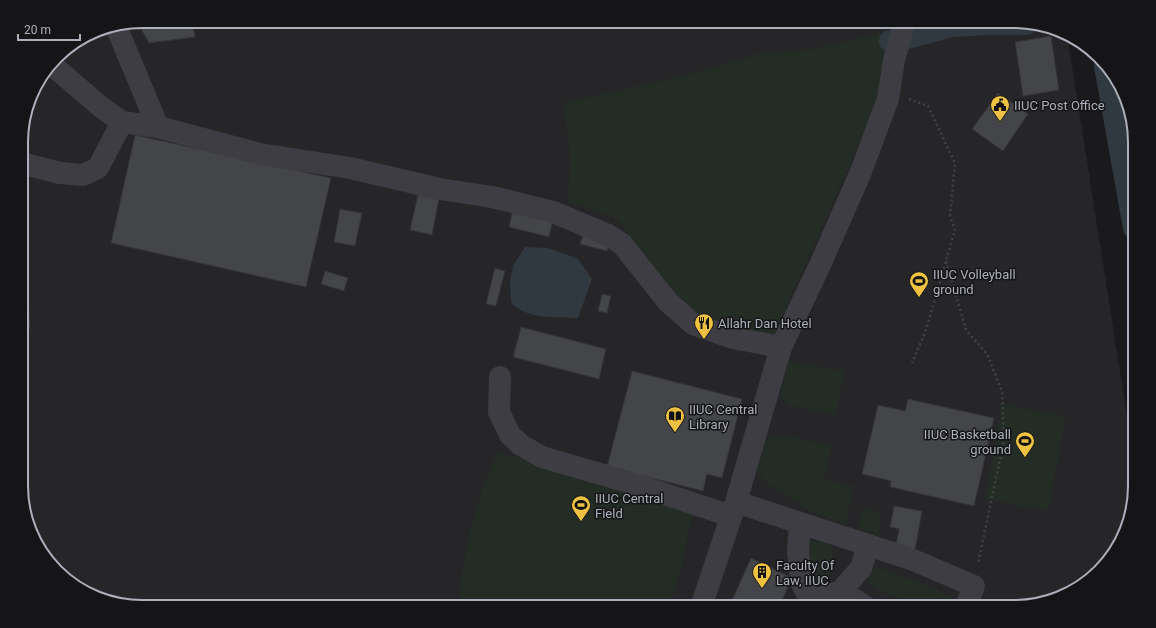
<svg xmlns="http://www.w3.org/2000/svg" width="1156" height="628" font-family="Roboto,sans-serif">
	<rect width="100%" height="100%" fill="#1a1a1c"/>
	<path fill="#262629" d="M142,21H1014L1067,34L1135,467V486L1122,539L1081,587L1021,607H142L89,594L46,559L22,502L21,134L33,89L62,51L96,30Z"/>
	<path fill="#242c26" d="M894,30L884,87L774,335H756L692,318L617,219L568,202L570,159L564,101L605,94L701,71L761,53L813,49Z
		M788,361L844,371L836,415L787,405L781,394Z
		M1002,404L1066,416L1048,511L985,499Z
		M774,434L832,445L824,479L853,486L846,525L809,510L766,483L757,471L764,439Z
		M498,453L561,467L694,502C687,537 683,575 668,607H460C459,589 463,570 466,552C473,516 481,486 498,453Z
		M864,505L868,508L881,513L878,536L858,528Z
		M825,537L834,549L829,580L814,587L804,574L810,542Z
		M881,568L917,581L952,597L957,607H917L882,591L871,584L866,575L870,569Z"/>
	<path fill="#303840" d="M525,247L548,248L578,259L592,279L578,318C556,317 526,320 511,302L510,280L514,264Z"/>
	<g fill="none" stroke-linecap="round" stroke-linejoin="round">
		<path stroke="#303840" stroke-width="22" d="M890,41L908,38L952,26L988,24H1026
			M1105,66L1134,228"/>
	</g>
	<path fill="#444549" stroke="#343438" d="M142,21H192L195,37L149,43L137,22Z
		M1051,36L1059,90L1023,96L1015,42Z
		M998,93L1028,114L1003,151L972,129Z
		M135,135L331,178L306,287L111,243Z
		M419,189L440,194L432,235L410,230Z
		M340,209L362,213L355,246L334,242Z
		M513,209L553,219L549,237L509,227Z
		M584,233L610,240L607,251L580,244Z
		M495,268L505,271L496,306L486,304Z
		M325,271L348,278L344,291L321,284Z
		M602,294L611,296L607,313L598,311Z
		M22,309H29L30,329L22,330Z
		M521,327L606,349L599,379L513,357Z
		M632,371L742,399L722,478L707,474L703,491L607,467Z
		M908,399L994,418L974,506L890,487L891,481L862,474L878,405L905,411Z
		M894,506L922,511L915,550L896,546L899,529L890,527Z
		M751,558L792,578L779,607H729Z"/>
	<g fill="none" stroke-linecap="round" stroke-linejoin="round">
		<path stroke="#414248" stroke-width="2.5" stroke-dasharray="2 3" stroke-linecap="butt" d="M909,99L928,106L955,163L950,216L955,230L926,330L912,363
			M946,261L966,330L987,354L1002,391L1004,440L978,564"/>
		<path stroke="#3d3d43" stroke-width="22" d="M905,21L894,60L888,99L860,174L820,265L781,347L736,502L911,559L974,586L966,607
			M116,26L158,127
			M52,65L101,107L122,122L158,127L260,154L350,168L440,189L492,197L553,212L608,235L622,244L668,302L693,324L733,338L781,347
			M21,163L60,173L83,175L98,168L122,122
			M500,377L499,412L510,435L521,445L542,457L628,482L731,516
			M800,523L798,552L801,582L811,601L841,591L861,568L868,545
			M841,591L866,607
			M701,607L736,502"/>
	</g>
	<defs>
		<g id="civic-pin" transform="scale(1)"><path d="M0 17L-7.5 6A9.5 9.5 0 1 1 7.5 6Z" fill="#eec240" stroke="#151517"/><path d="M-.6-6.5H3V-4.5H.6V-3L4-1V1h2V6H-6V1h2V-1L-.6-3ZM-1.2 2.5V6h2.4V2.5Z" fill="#111"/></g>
		<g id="stadium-pin" transform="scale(1)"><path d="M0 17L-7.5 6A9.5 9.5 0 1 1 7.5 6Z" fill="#eec240" stroke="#151517"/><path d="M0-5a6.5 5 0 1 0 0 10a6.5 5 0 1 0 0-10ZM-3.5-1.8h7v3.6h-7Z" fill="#111"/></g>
		<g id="restaurant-pin" transform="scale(1)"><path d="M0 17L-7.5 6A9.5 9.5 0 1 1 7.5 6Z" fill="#eec240" stroke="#151517"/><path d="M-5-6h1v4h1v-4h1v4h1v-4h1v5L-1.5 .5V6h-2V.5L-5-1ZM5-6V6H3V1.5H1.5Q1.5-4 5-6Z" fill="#111"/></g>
		<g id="library-pin" transform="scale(1)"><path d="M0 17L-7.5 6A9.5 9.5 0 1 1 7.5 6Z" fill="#eec240" stroke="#151517"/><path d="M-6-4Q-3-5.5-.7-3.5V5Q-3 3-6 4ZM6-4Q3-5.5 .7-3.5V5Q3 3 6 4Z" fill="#111"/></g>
		<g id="building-pin" transform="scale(1)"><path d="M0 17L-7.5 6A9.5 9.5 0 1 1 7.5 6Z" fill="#eec240" stroke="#151517"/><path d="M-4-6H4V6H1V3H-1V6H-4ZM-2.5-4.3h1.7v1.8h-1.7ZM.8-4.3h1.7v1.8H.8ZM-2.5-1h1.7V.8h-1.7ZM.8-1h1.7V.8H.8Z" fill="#111"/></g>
	</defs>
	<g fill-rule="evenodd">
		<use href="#civic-pin" x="1000" y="105"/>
		<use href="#stadium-pin" x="919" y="281"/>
		<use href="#restaurant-pin" x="704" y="323"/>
		<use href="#library-pin" x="675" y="416"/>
		<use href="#stadium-pin" x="1025" y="441"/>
		<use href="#stadium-pin" x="581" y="505"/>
		<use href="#building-pin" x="762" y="572"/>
	</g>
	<g text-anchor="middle" stroke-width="3" stroke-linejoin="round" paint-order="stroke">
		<g font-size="13" fill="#adb0bb" stroke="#151517" text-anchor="start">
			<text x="1014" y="110">IIUC Post Office</text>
			<text x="933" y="279">IIUC Volleyball<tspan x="933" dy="15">ground</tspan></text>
			<text x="718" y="328">Allahr Dan Hotel</text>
			<text x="689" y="414">IIUC Central<tspan x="689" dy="15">Library</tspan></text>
			<text x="1011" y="439" text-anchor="end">IIUC Basketball<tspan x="1011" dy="15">ground</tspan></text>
			<text x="595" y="503">IIUC Central<tspan x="595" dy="15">Field</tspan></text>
			<text x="776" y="570">Faculty Of<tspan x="776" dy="15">Law, IIUC</tspan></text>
		</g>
	</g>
	<path d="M0 0H1156V628H0ZM142 28H1014A114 114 0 0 1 1128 142V486A114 114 0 0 1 1014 600H142A114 114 0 0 1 28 486V142A114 114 0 0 1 142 28Z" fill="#151517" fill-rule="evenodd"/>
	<path fill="none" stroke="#adb0bb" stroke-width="2" d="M142 28H1014A114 114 0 0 1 1128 142V486A114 114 0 0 1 1014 600H142A114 114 0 0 1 28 486V142A114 114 0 0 1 142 28Z"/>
	<path d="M18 34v6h62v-6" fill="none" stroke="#adb0bb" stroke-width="2"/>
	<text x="24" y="34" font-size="12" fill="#adb0bb" stroke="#151517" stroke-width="3" paint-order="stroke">20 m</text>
</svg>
